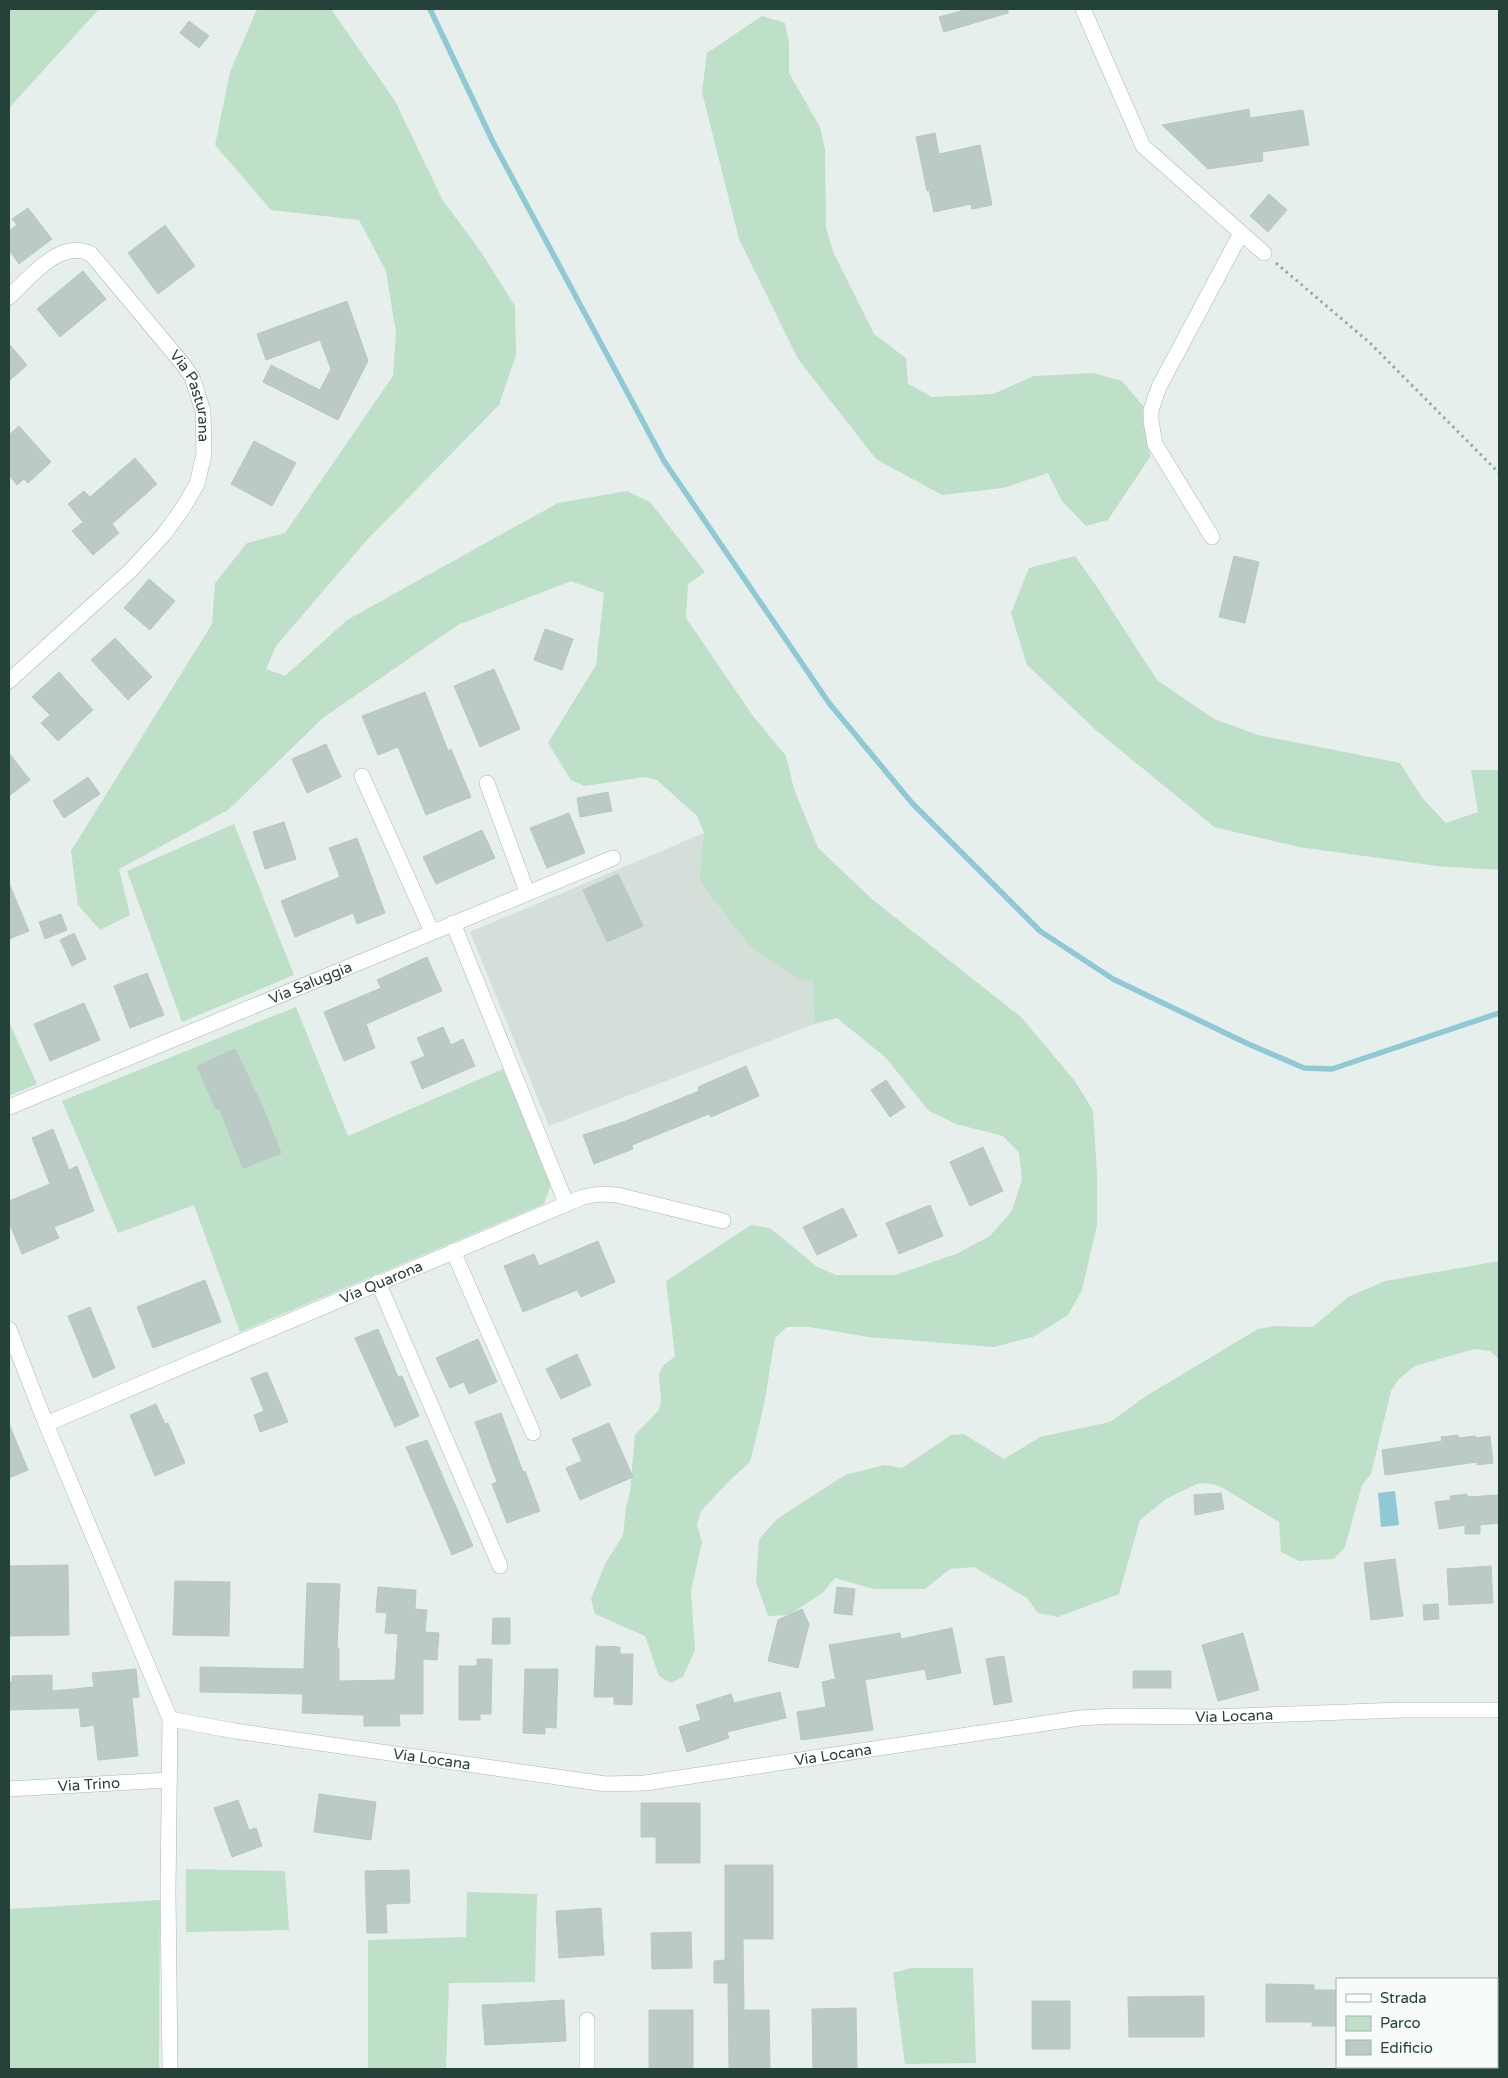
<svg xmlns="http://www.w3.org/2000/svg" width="1508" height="2078" font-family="'Varela Round',sans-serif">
	<rect width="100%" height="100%" fill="#e6efeb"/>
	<path fill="#d4dfda" d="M704,833L699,880L813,980L814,1024L549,1126L470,932Z"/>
	<path fill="#bfe0c8" d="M9,9H99L9,108Z
		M257,9H331L395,101L442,199L481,252L515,306L516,355L499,405L366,541L276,646L266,669L285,676L347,620L558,503L627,491L650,502L705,572L688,584L686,618L753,716L786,756L794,789L818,848L873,900L1021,1017L1074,1080L1093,1110L1097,1174V1225L1082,1290L1068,1315L1033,1337L994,1347L868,1337L809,1327H787L775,1338L764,1405L750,1462L729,1481L701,1511L697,1525L702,1542L691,1591L695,1650L683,1677L671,1683L659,1676L645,1636L595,1614L591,1599L605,1564L623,1535L626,1507L630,1492L635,1435L659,1410L661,1401L659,1374L664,1365L675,1356L666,1281L751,1225L770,1228L816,1266L836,1275H895L956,1254L990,1236L1011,1212L1022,1180L1019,1153L1003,1136L956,1124L929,1111L885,1057L837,1018L814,1024L813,980L801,981L749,945L699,880L704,833L697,816L657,780L645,777L585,786L571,780L548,743L596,665L604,593L571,581L458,625L324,717L228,810L119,869L130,915L100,930L78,905L71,851L212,624L215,583L247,543L285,533L393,376L396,333L386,271L359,220L271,210L215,145L230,72Z
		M762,16L785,23L789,43V73L820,127L825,150L826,228L834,254L874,334L906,358L908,384L932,397L993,394L1034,376L1094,373L1122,381L1144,407L1150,457L1108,520L1086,526L1062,501L1048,473L1003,488L942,495L876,459L798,359L739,239L702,92L707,53Z
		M1075,556L1093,581L1157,680L1214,719L1258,735L1400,763L1423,799L1446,823L1478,812L1471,770H1499V870L1437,866L1299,847L1214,827L1096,730L1027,665L1011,613L1029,568Z
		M234,824L294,975L182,1022L127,871Z
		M296,1007L348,1136L503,1069L551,1185L544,1204L240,1332L194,1205L118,1233L62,1101Z
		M9,1022L37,1084L9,1096Z
		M1499,1261V1359L1490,1351L1474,1349L1415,1366L1399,1379L1391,1391L1371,1474L1362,1485L1345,1547L1334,1559L1299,1561L1281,1552L1279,1522L1223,1488L1212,1484L1199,1483L1166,1499L1140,1520L1119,1594L1058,1617L1038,1613L1027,1598L974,1567L950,1569L925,1589H873L835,1578L822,1593L789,1615L768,1616L756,1582L759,1539L777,1519L845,1475L884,1465L902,1468L951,1435L964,1434L1004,1459L1040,1437L1110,1422L1146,1396L1258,1329L1275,1326L1313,1327L1348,1297L1385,1281Z
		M186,1869L285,1871L289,1930L186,1932Z
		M467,1892L537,1894L535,1982L449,1983L446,2069H368V1940L466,1937Z
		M160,1900L159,2069H9V1909Z
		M911,1968H973L976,2063L905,2064L893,1973Z"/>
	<path fill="#8ec9d4" d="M1395,1491L1399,1525L1381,1527L1378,1493Z"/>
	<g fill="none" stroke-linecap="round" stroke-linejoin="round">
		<path stroke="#8ec9d4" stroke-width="5.5" d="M430,9L493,142L664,461L829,703L912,803L1040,931L1113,979L1244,1042L1304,1068L1332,1069L1499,1013"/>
	</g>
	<path fill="#bbcac4" stroke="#b8c9c2" d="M968,9H1008V13L944,32L939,17Z
		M189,21L209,36L199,48L180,33Z
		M1249,109L1250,118L1303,110L1309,145L1262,152L1263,161L1208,169L1162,125Z
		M935,133L939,154L980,145L992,205L972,209L971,204L934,212L929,190L927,191L916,137Z
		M1269,194L1287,210L1268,232L1250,216Z
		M28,208L52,239L19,264L9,250V231L17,225L12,219Z
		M165,225L195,266L158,294L128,253Z
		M83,271L106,299L60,337L37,309Z
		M347,301L368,361L338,420L263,382L271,365L320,390L331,369L320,340L266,360L257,334Z
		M9,344L27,365L9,381Z
		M19,426L51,462L28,483L24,479L17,485L9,475V435Z
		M254,441L296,463L272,506L231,484Z
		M135,458L157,484L112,524L119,533L93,555L72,531L83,522L68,504L84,491L90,497Z
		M1234,556L1259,562L1245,623L1219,617Z
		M149,579L175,601L150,630L124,608Z
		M545,629L573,639L562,670L534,660Z
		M115,638L152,677L128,700L91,660Z
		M494,669L520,729L480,747L454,686Z
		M59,672L93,710L58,741L41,723L50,715L32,697Z
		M425,692L448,751L451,749L471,797L426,815L398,747L378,755L362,716Z
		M326,744L341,777L307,793L292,759Z
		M9,753L30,780L9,796Z
		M88,777L100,794L64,818L53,801Z
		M608,792L612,811L580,817L577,798Z
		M569,813L585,853L547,868L530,828Z
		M284,822L296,859L265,869L253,832Z
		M482,830L495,858L436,884L423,857Z
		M357,838L385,913L357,924L353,913L295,937L281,901L340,877L329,848Z
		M618,874L643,926L607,942L583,890Z
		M9,883L29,931L9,939Z
		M61,914L67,930L45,939L39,922Z
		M74,933L86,959L72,966L60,940Z
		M427,957L442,991L366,1024L375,1048L344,1061L324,1012L381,988L377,980Z
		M147,973L164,1015L130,1028L114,986Z
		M84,1003L100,1040L50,1061L34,1024Z
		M443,1027L451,1045L463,1039L475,1066L422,1089L411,1062L425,1056L417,1038Z
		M235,1049L263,1108L281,1153L243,1168L219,1108L216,1109L197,1066Z
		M746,1066L759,1096L711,1117L709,1114L632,1145L633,1149L594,1164L583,1135L623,1122L699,1091L698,1087Z
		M886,1080L905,1107L890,1117L871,1090Z
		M53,1129L69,1170L77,1166L94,1211L54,1227L59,1238L22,1254L9,1222V1201L50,1184L32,1138Z
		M983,1147L1003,1191L970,1206L950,1162Z
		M930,1205L943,1236L899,1254L886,1223Z
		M843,1208L857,1236L817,1255L803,1227Z
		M598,1241L615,1282L581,1297L577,1290L523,1312L504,1266L534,1254L539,1266Z
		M205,1280L221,1322L153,1348L137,1307Z
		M90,1307L115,1368L93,1378L68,1316Z
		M378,1329L398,1377L402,1376L419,1416L395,1427L355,1338Z
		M478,1339L497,1382L469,1394L464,1382L450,1388L436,1358Z
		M577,1354L591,1385L561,1399L546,1369Z
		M267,1372L288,1422L260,1432L254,1415L264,1411L251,1378Z
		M156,1404L165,1424L168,1423L185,1463L155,1476L130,1415Z
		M501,1413L523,1472L525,1471L540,1511L507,1523L492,1484L497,1482L475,1422Z
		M609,1423L633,1477L580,1500L566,1468L582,1461L572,1439Z
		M9,1424L28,1470L9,1478Z
		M1458,1435L1459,1438L1476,1436V1438L1490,1436L1493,1463L1477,1465V1462L1385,1475L1382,1450L1442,1441L1441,1437Z
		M427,1440L473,1546L452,1555L406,1447Z
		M1221,1493L1224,1509L1195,1515L1194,1495Z
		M1467,1494V1497L1499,1495V1523L1480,1525V1534H1465V1525L1439,1529L1435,1502L1451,1500L1450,1496Z
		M1395,1559L1403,1616L1371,1620L1364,1563Z
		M68,1565L69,1635L9,1636V1566Z
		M1491,1566L1493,1603L1449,1605L1447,1569Z
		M175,1581L230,1582L229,1636L173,1635Z
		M307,1583L340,1584L337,1648H339V1681L395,1680L398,1634L385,1633L387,1613L376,1612L378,1587L416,1590L415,1609L427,1610L425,1632L439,1633L437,1660L423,1659V1714H399L400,1726H364V1715L302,1713L303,1694L200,1692V1667L304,1669Z
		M837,1587L855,1589L852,1615L834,1613Z
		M1438,1604L1439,1619L1424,1620L1423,1605Z
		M802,1609L809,1624L798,1668L768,1661L778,1620Z
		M493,1618H510V1644H492Z
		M952,1628L961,1673L927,1680L925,1669L865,1680L873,1730L801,1740L797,1712L826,1707L822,1682L839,1678L835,1677L829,1645L900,1633L901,1639Z
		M1243,1633L1259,1690L1218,1701L1202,1645Z
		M596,1646L620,1647V1654H633L632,1705L614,1704V1697H594Z
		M1004,1656L1012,1702L994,1705L986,1659Z
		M477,1659H492L491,1714H480V1720H459V1666H477Z
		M136,1669L139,1697L132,1698L138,1756L98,1760L94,1725L81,1727L79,1708L9,1710V1682H12V1676L52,1675V1691L94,1687L92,1673Z
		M525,1669H558L556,1728L545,1727V1734L523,1733Z
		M1133,1671H1171V1688H1133Z
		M780,1692L786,1718L727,1732L729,1738L687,1752L679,1727L701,1720L696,1705L731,1694L734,1703Z
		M319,1794L376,1802L371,1840L314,1832Z
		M238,1800L249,1830L256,1828L262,1846L232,1857L214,1808Z
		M641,1803H700V1863H656V1837H641Z
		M725,1865H773V1939H743L744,2010H769L770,2069H729L728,1983H714V1961L725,1960Z
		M409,1870L410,1903L386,1904L387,1933H367L365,1871Z
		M601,1908L604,1955L559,1958L556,1911Z
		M691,1932L692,1968L652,1969L651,1933Z
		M1266,1984L1314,1985V1990H1337V2026H1312V2022H1266Z
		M1204,1996V2037H1129L1128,1997Z
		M564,2000L566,2041L485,2045L482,2005Z
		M1032,2001H1070V2049H1032Z
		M856,2008L857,2069H813L812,2009Z
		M649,2010H693V2069H649Z"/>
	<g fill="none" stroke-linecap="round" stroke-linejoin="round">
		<g stroke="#a8b8b2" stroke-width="16">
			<g id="minor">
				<path d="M1083,9L1143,146L1264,253"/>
				<path id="s1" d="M9,297C30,278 60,238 91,254L182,363L192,377L203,411L204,454L197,484L183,508L165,533L130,571L9,681"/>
				<path d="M1212,537L1155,444L1151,421V410L1159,387L1241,233"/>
				<path d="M362,776L432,932"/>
				<path d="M487,783L527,892"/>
				<path d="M453,923L566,1203"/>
				<path id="s2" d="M9,1107L613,858"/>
				<path d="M453,1251L533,1433"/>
				<path d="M378,1282L500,1566"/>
				<path d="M9,1329L46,1424L170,1719L168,1893L170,2069"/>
				<path id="s3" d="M46,1424L583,1197L599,1194L617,1195L723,1221"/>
				<path id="s4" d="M170,1719L235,1731L606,1784L645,1783L1080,1718L1115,1716L1210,1717L1402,1710H1499"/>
				<path id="s5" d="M9,1789L168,1780"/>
				<path d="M587,2020V2069"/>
			</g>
		</g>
		<path stroke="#86b3a5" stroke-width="3" stroke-dasharray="2.5 4" stroke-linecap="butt" d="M1276,263L1370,343L1499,473"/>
		<use href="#minor" stroke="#fff" stroke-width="15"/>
	</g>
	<g text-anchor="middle" stroke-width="4.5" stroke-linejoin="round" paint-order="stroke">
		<g font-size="15" fill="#24423a" stroke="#f7fbf9">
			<text dy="5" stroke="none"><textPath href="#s1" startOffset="276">Via Pasturana</textPath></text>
			<text dy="5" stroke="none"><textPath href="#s2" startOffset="326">Via Saluggia</textPath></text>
			<text dy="5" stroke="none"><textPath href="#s3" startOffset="364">Via Quarona</textPath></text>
			<text dy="5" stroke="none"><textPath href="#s4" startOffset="1074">Via Locana</textPath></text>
			<text dy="5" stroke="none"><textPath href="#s4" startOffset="670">Via Locana</textPath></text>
			<text dy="5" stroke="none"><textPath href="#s4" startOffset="265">Via Locana</textPath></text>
			<text dy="5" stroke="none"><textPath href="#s5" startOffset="80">Via Trino</textPath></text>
		</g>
	</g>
	<rect width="1508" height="2078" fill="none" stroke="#24423a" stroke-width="20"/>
	<rect x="1336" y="1978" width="162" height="90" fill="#f7fbf9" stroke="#a3b1ad"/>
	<rect x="1346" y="1994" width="25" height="8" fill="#ffffff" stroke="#a3b1ad"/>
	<text x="1380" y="2003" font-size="15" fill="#24423a">Strada</text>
	<rect x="1346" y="2016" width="25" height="15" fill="#bfe0c8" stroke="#a3b1ad"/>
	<text x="1380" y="2028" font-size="15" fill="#24423a">Parco</text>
	<rect x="1346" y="2040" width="25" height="15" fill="#bbcac4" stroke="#a3b1ad"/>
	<text x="1380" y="2053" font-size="15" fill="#24423a">Edificio</text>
</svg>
